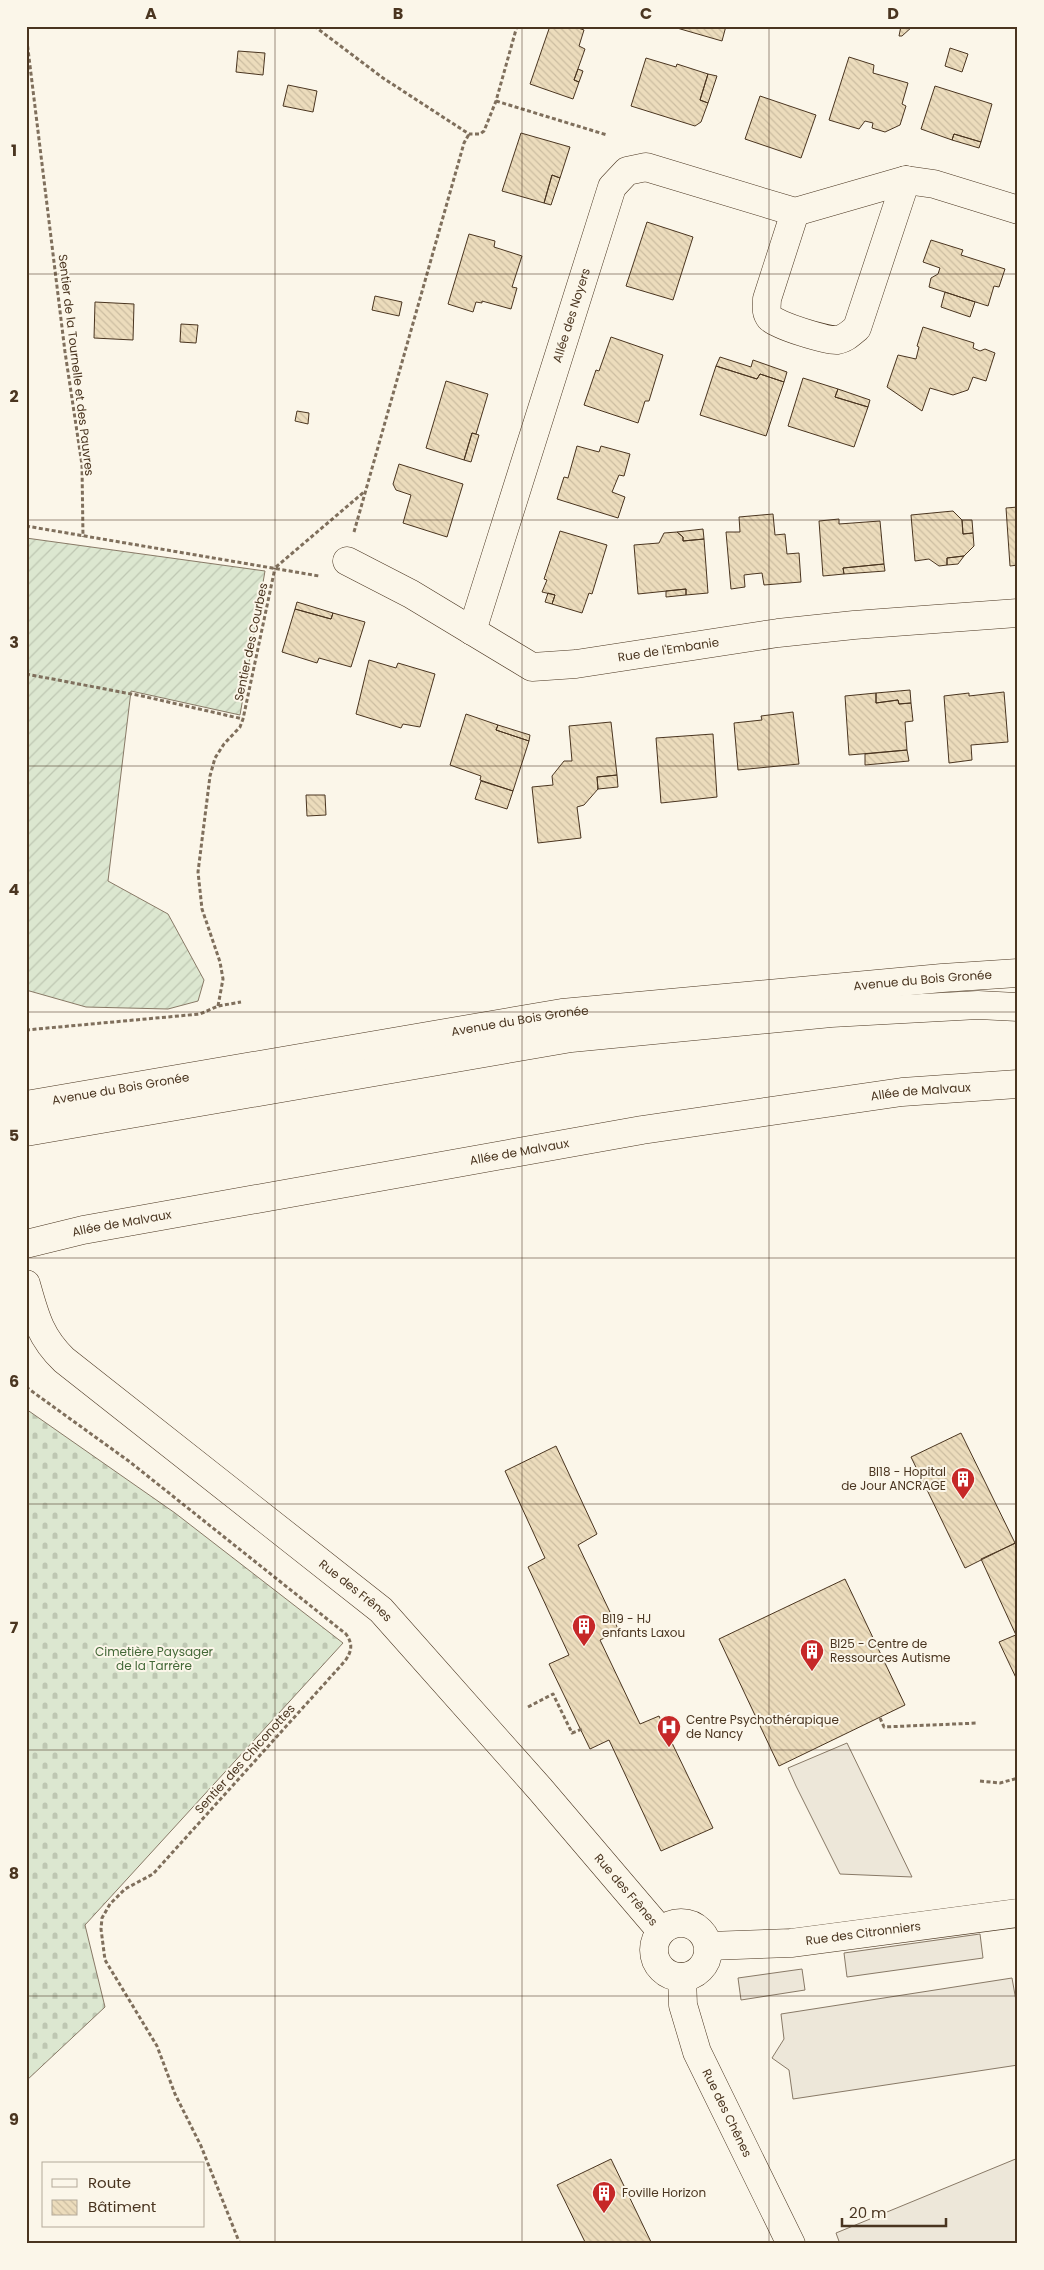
<svg xmlns="http://www.w3.org/2000/svg" width="1044" height="2270" font-family="Poppins,sans-serif">
	<defs>
		<pattern id="cemetery-stones" width="16" height="16" patternUnits="userSpaceOnUse" patternTransform="scale(1.25)"><rect width="16" height="16" fill="#dce7d0"/><path d="M2 7V4a2 2 0 0 1 4 0v3zM10 15v-3a2 2 0 0 1 4 0v3z" fill="#bec7b2"/></pattern>
		<pattern id="garden-furrows" width="10" height="10" patternUnits="userSpaceOnUse" patternTransform="scale(1.25)"><rect width="10" height="10" fill="#dce7d0"/><path d="M-1 1l2-2M0 10L10 0M9 11l2-2" fill="none" stroke="#bec7b2"/></pattern>
		<pattern id="building-back-hatch" width="6" height="6" patternUnits="userSpaceOnUse" patternTransform="scale(1.25)"><rect width="6" height="6" fill="#ecdcbc"/><path d="M-1 5l2 2M0 0l6 6M5-1l2 2" fill="none" stroke="#ccbda1"/></pattern>
	</defs>
	<rect width="100%" height="100%" fill="#fbf6e9"/>
	<path fill="url(#cemetery-stones)" stroke="#887966" d="M26,1409L175,1513L343,1643L85,1925L105,2007L26,2081Z"/>
	<path fill="url(#garden-furrows)" stroke="#887966" d="M26,538L265,571L240,715L131,691L108,881L168,914L204,980L198,1001L168,1009L86,1007L26,990Z"/>
	<path fill="#ede7d9" stroke="#887966" d="M847,1743L912,1877L840,1874L796,1786L788,1768Z
		M980,1934L983,1958L847,1977L844,1953Z
		M802,1969L805,1990L741,2000L738,1978Z
		M1012,1978L1018,2012V2065L793,2099L789,2070L772,2058L784,2039L781,2014Z
		M1018,2158V2244H840L836,2233Z"/>
	<path fill="url(#building-back-hatch)" stroke="#4a3520" d="M550,26H572L584,30L579,46L585,49L574,80L579,82L573,99L530,84Z
		M670,26H726L722,41Z
		M901,26H913L902,36H899Z
		M950,48L968,54L962,72L945,66Z
		M238,51L265,53L263,75L236,72Z
		M849,57L874,65L873,73L908,83L902,104L906,106L900,125L885,132L872,128L873,123L865,121L859,129L829,120Z
		M646,58L676,67L677,64L708,74L700,100L708,103L701,122L695,126L631,106Z
		M578,69L583,71L579,82L574,80Z
		M708,74L717,76L708,103L700,100Z
		M288,85L317,91L313,112L283,106Z
		M935,86L992,104L981,142L954,134L952,140L921,129Z
		M760,96L816,115L801,158L745,139Z
		M521,133L570,147L560,178L552,175L544,203L502,191Z
		M954,134L981,142L979,148L952,140Z
		M552,175L560,178L551,205L544,203Z
		M647,222L693,237L673,300L626,286Z
		M469,234L495,241L494,247L522,256L512,287L517,288L511,309L482,301V303L476,302L473,312L448,304Z
		M931,240L963,250L961,255L1005,269L999,287L994,286L988,306L929,287L931,278L938,274L940,268L923,262Z
		M945,292L975,302L970,317L941,307Z
		M375,296L402,302L399,316L372,310Z
		M95,302L134,304L133,340L94,338Z
		M181,324L198,325L196,343L180,342Z
		M923,327L974,343L973,348L980,351L985,349L995,353L986,381L973,377L968,390L953,395L930,388L922,411L887,387L898,355L916,359L919,347L917,346Z
		M611,337L663,355L649,401H645L638,423L584,405L596,370L599,371Z
		M720,357L751,367L753,360L787,372L784,382L760,374L757,379L716,366Z
		M716,366L757,379L760,374L784,382L766,436L700,415Z
		M803,378L838,389L835,397L868,407L854,447L788,426Z
		M446,381L488,394L476,434L472,433L464,460L426,448Z
		M838,389L870,400L868,407L835,397Z
		M297,411L309,413L308,424L295,421Z
		M472,433L479,435L471,462L464,460Z
		M577,446L599,452L601,446L630,454L624,476L619,475L612,492L625,497L618,518L557,499L564,477L568,478Z
		M399,464L463,484L447,537L403,523L411,495L396,490L393,484Z
		M1018,507V565L1010,566L1006,508Z
		M953,511L962,520L963,534L973,533L974,546L964,556L947,558V565L939,566L929,559L915,561L911,515Z
		M773,514L775,535L785,534L787,554L799,553L801,582L764,585L762,573L752,574L744,575L745,587L731,589L726,532H740L739,517Z
		M839,519V524L880,521L884,564L843,568L844,574L823,576L819,521Z
		M962,520H972L973,533L963,534Z
		M703,529L704,539L683,541V537L677,532Z
		M560,531L607,545L592,594L589,593L582,613L552,604L555,595L542,592L547,580L544,579Z
		M677,532L683,537V541L704,539L708,593L686,595V589L638,594L634,545L659,543L664,533Z
		M964,556L958,564L947,565V558Z
		M884,564L885,571L844,574L843,568Z
		M686,589V595L666,597V591Z
		M548,593L555,595L552,604L545,602Z
		M297,602L333,613L331,619L295,609Z
		M295,609L331,619L333,613L365,622L351,667L319,658L317,663L282,652Z
		M369,660L396,668L398,663L435,674L420,727L403,724L401,728L356,714Z
		M910,690L911,703L899,704L898,700L876,703V693Z
		M1004,692L1008,742L971,745L972,760L949,763L944,696L969,693V696Z
		M876,693V703L898,700L899,704L911,703L913,721L905,722L907,750L849,755L845,696Z
		M793,712L799,764L738,770L734,723L762,720L761,716Z
		M466,714L498,725L496,730L529,741L513,791L480,780L481,776L450,765Z
		M611,722L617,775L597,777L598,789L584,805L577,807L581,838L538,843L532,787L553,785L552,776L564,761H572L569,726Z
		M498,725L530,735L529,741L496,730Z
		M713,734L717,797L661,803L656,738Z
		M907,750L909,761L865,765V754Z
		M617,775L618,787L598,789L597,777Z
		M481,781L513,791L507,809L475,799Z
		M306,795H325L326,815L307,816Z
		M961,1433L1015,1543L965,1568L911,1457Z
		M556,1446L597,1534L578,1545L619,1631L600,1640L640,1724L659,1716L713,1828L661,1851L609,1740L590,1749L549,1664L569,1655L528,1567L545,1558L505,1471Z
		M1018,1542V1634L1016,1635L981,1559Z
		M845,1579L905,1705L779,1766L719,1639Z
		M1018,1634V1682L999,1642Z
		M611,2159L652,2244H586L557,2185Z"/>
	<g fill="none" stroke-linecap="round" stroke-linejoin="round">
		<g stroke="#4a3520" stroke-width="29">
			<g id="street">
				<path d="M795,212L767,299C767,305 765,312 770,318C776,325 827,341 837,340C845,339 851,333 857,328L906,180"/>
				<path id="s1" d="M347,561L411,594L532,667L576,664L778,633L854,625L1018,613"/>
				<path id="s2" d="M472,631L612,187L627,171L646,167L795,212L906,180L934,184L1018,210"/>
				<path id="s3" d="M26,1244L83,1230L642,1130L902,1092L1018,1084"/>
				<path id="s4" d="M26,1284C35,1316 40,1337 64,1360L381,1610L540,1789L661,1931"/>
				<circle cx="681" cy="1950" r="27"/>
				<path id="s5" d="M709,1946L791,1943L1018,1913"/>
				<path id="s6" d="M682,1977L683,2005L697,2052L791,2244"/>
			</g>
		</g>
		<g stroke="#4a3520" stroke-width="29">
			<g id="primary">
				<path id="s7" d="M26,1105L562,1013L942,978L1018,973"/>
				<path d="M26,1132L571,1038L831,1013L978,1005L1018,1007"/>
			</g>
		</g>
		<path stroke="#7f6f5c" stroke-width="3" stroke-dasharray="4 2.5" stroke-linecap="butt" d="M314,26L383,78L469,134H480L484,131L496,101L517,26
			M26,33L65,352L82,465L83,537
			M496,101L607,135
			M26,526L319,576
			M354,532L464,143L469,134
			M276,567L364,492
			M26,674L142,696L243,719
			M218,1006L223,979L220,962L202,909L198,872L210,776L215,758L224,744L240,727L243,719L275,568
			M26,1030L200,1014L218,1006L241,1002
			M26,1387L130,1462L346,1634C353,1644 352,1651 345,1661L153,1874L125,1889L110,1904L102,1918L101,1929L105,1960L157,2046L175,2094L201,2146L240,2244
			M528,1707L553,1694L572,1733L582,1729
			M880,1718L884,1727L978,1723
			M980,1781L1000,1783L1018,1778
			M1016,2024L1018,2026"/>
		<use href="#street" stroke="#fbf6e9" stroke-width="28"/>
		<use href="#primary" stroke="#fbf6e9" stroke-width="28"/>
	</g>
	<path fill="none" stroke="#4a3520" stroke-width="1" stroke-opacity="0.55" d="M275,26V2244M522,26V2244M769,26V2244M26,274H1018M26,520H1018M26,766H1018M26,1012H1018M26,1258H1018M26,1504H1018M26,1750H1018M26,1996H1018"/>
	<defs>
		<g id="building-pin" transform="scale(1.25)"><path d="M0 17L-7.5 6A9.5 9.5 0 1 1 7.5 6Z" fill="#c62828" stroke="#fbf6e9"/><path d="M-4-6H4V6H1V3H-1V6H-4ZM-2.5-4.3h1.7v1.8h-1.7ZM.8-4.3h1.7v1.8H.8ZM-2.5-1h1.7V.8h-1.7ZM.8-1h1.7V.8H.8Z" fill="#fff"/></g>
		<g id="hospital-pin" transform="scale(1.25)"><path d="M0 17L-7.5 6A9.5 9.5 0 1 1 7.5 6Z" fill="#c62828" stroke="#fbf6e9"/><path d="M-5-5h3v3.5h4V-5h3V5h-3V1.5h-4V5h-3Z" fill="#fff"/></g>
	</defs>
	<g fill-rule="evenodd">
		<use href="#building-pin" x="963" y="1479"/>
		<use href="#building-pin" x="584" y="1626"/>
		<use href="#building-pin" x="812" y="1651"/>
		<use href="#hospital-pin" x="669" y="1727"/>
		<use href="#building-pin" x="604" y="2193"/>
	</g>
	<g text-anchor="middle" stroke-width="4" stroke-linejoin="round" paint-order="stroke">
		<g font-size="12" fill="#4a3520" stroke="#fbf6e9">
			<text dy="4" stroke="none"><textPath href="#s2" startOffset="331">Allée des Noyers</textPath></text>
			<text transform="translate(76 365) rotate(83)" y="4">Sentier de la Tournelle et des Pauvres</text>
			<text transform="translate(251 642) rotate(-78)" y="4">Sentier des Courbes</text>
			<text dy="4" stroke="none"><textPath href="#s1" startOffset="351">Rue de l'Embanie</textPath></text>
			<text dy="4" stroke="none"><textPath href="#s7" startOffset="906">Avenue du Bois Gronée</textPath></text>
			<text dy="4" stroke="none"><textPath href="#s7" startOffset="501">Avenue du Bois Gronée</textPath></text>
			<text dy="4" stroke="none"><textPath href="#s7" startOffset="96">Avenue du Bois Gronée</textPath></text>
			<text dy="4" stroke="none"><textPath href="#s3" startOffset="908">Allée de Malvaux</textPath></text>
			<text dy="4" stroke="none"><textPath href="#s3" startOffset="502">Allée de Malvaux</textPath></text>
			<text dy="4" stroke="none"><textPath href="#s3" startOffset="98">Allée de Malvaux</textPath></text>
			<text dy="4" stroke="none"><textPath href="#s4" startOffset="458">Rue des Frênes</textPath></text>
			<text transform="translate(245 1759) rotate(-48)" y="4">Sentier des Chiconottes</text>
			<text dy="4" stroke="none"><textPath href="#s4" startOffset="862">Rue des Frênes</textPath></text>
			<text dy="4" stroke="none"><textPath href="#s5" startOffset="155">Rue des Citronniers</textPath></text>
			<text dy="4" stroke="none"><textPath href="#s6" startOffset="145">Rue des Chênes</textPath></text>
		</g>
		<g font-size="12" fill="#4a3520" stroke="#fbf6e9" text-anchor="start">
			<text x="946" y="1476" text-anchor="end">BI18 - Hopital<tspan x="946" dy="14">de Jour ANCRAGE</tspan></text>
			<text x="602" y="1623">BI19 - HJ<tspan x="602" dy="14">enfants Laxou</tspan></text>
			<text x="830" y="1648">BI25 - Centre de<tspan x="830" dy="14">Ressources Autisme</tspan></text>
			<text x="686" y="1724">Centre Psychothérapique<tspan x="686" dy="14">de Nancy</tspan></text>
			<text x="622" y="2197">Foville Horizon</text>
		</g>
		<g font-size="12" fill="#436837" stroke="#fbf6e9">
			<text x="154" y="1656">Cimetière Paysager<tspan x="154" dy="14">de la Tarrère</tspan></text>
		</g>
	</g>
	<rect width="1044" height="2270" fill="none" stroke="#fbf6e9" stroke-width="55"/>
	<rect x="42" y="2162" width="162" height="65" fill="#fbf6e9" stroke="#b4a999"/>
	<rect x="52" y="2179" width="25" height="8" fill="#fbf6e9" stroke="#b4a999"/>
	<text x="88" y="2188" font-size="15" fill="#4a3520">Route</text>
	<rect x="52" y="2200" width="25" height="15" fill="url(#building-back-hatch)" stroke="#b4a999"/>
	<text x="88" y="2212" font-size="15" fill="#4a3520">Bâtiment</text>
	<path d="M842 2218v8h104v-8" fill="none" stroke="#4a3520" stroke-width="2.5"/>
	<text x="849" y="2218" font-size="15" fill="#4a3520" stroke="#fbf6e9" stroke-width="4" paint-order="stroke">20 m</text>
	<rect x="28" y="28" width="988" height="2214" fill="none" stroke="#4a3520" stroke-width="2"/>
	<g font-size="16" text-anchor="middle" font-weight="bold" fill="#4a3520">
		<text x="151" y="19">A</text>
		<text x="398" y="19">B</text>
		<text x="646" y="19">C</text>
		<text x="893" y="19">D</text>
		<text x="14" y="156">1</text>
		<text x="14" y="402">2</text>
		<text x="14" y="648">3</text>
		<text x="14" y="895">4</text>
		<text x="14" y="1141">5</text>
		<text x="14" y="1387">6</text>
		<text x="14" y="1633">7</text>
		<text x="14" y="1879">8</text>
		<text x="14" y="2125">9</text>
	</g>
</svg>
